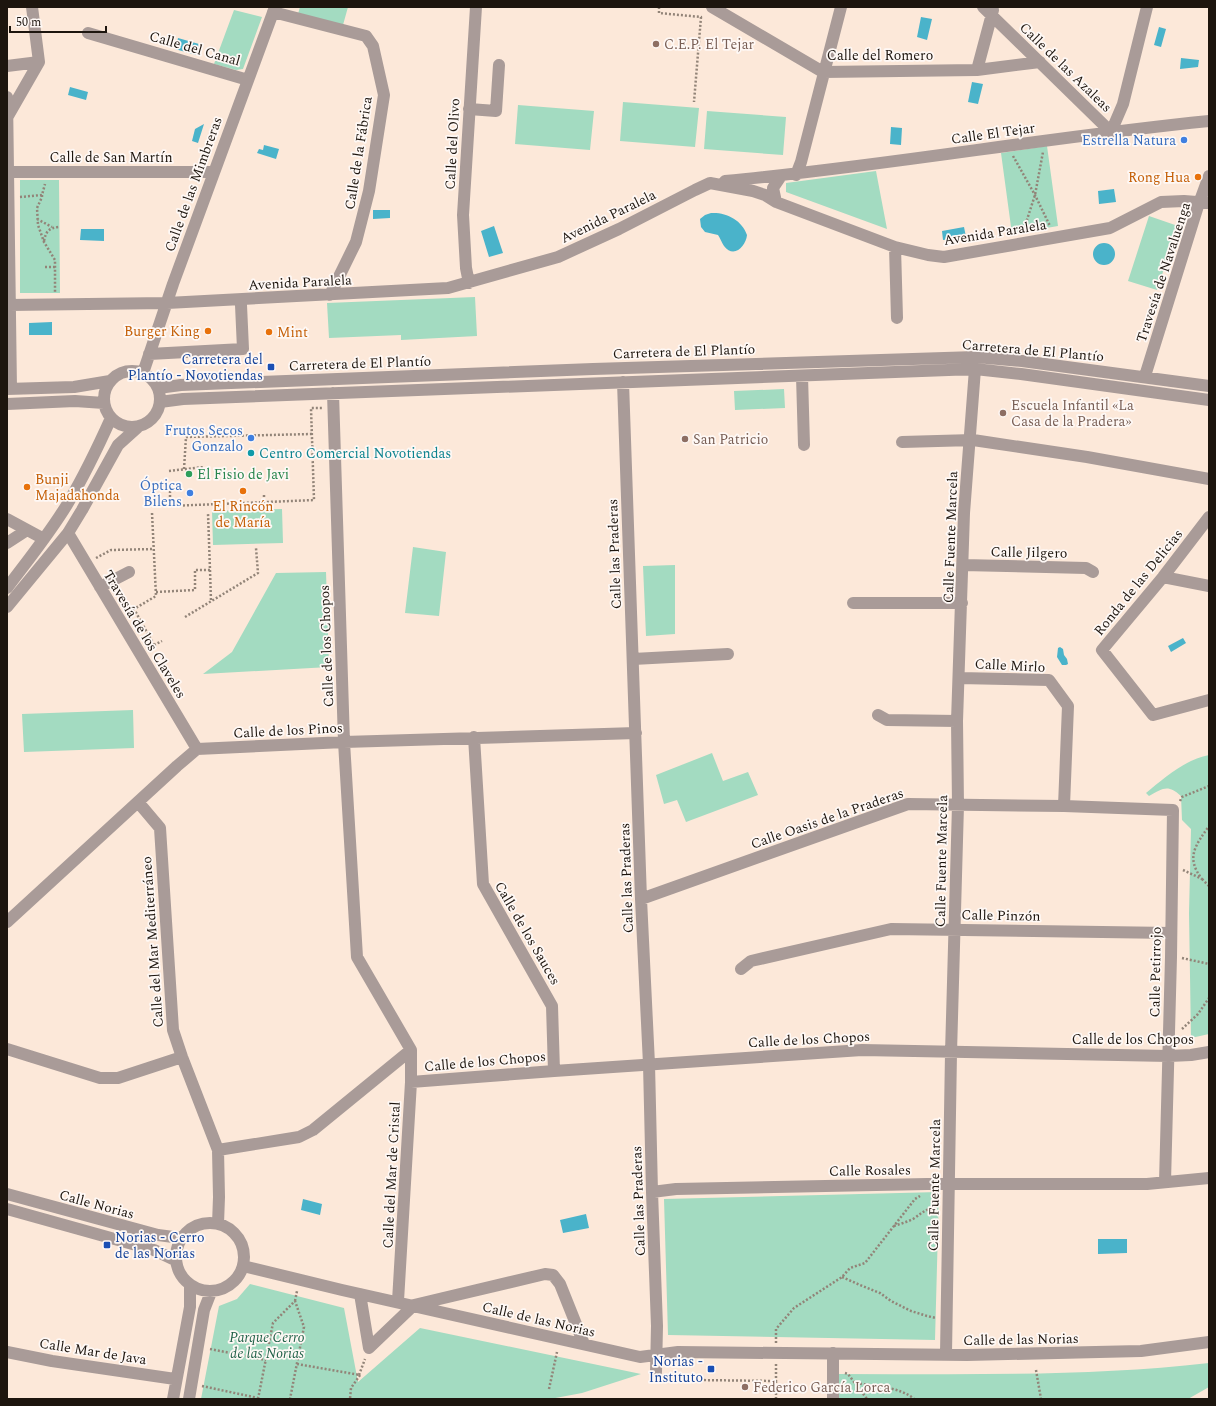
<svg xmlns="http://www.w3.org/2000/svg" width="1216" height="1406" font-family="Spectral,serif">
	<rect width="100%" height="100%" fill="#fce8d9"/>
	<path fill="#a3dbc1" d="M300,7H348L343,25L298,14Z
		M234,10L262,17L243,69L236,70L214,64Z
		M623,102L699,108L695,147L620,141Z
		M518,105L594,111L590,150L515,144Z
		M707,111L786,117L783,155L704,149Z
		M1047,146L1058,226L1012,234L1001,153Z
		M876,171L887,229L786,192V183Z
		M20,180H59L60,293H20Z
		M1149,216L1178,226L1157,290L1128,281Z
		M475,297L477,336L401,340V335L329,338L327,303Z
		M784,389L785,408L735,410L734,391Z
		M282,509L283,543L213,545L212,511Z
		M413,547L446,552L439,616L405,613Z
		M675,565V634L646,636L643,566Z
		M326,572L329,667L203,674L232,652L276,573Z
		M133,710L134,748L24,752L22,714Z
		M712,753L723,781L748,772L758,795L686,822L677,800L664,804L656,775Z
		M1209,755V1034L1191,1038L1189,913L1191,829L1182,820L1181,796C1168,784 1163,788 1149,796L1146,793C1164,778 1186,759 1209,755Z
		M939,1192L935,1340L668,1335L664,1199Z
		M250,1284L344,1308L358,1382L420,1328L641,1374L582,1393L550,1399H201L219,1306L237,1299Z
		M1209,1363V1387L1188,1399H838L837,1374C961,1374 1086,1377 1209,1363Z"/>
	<path fill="#4ab3ca" d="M921,17L932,19L927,40L917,37Z
		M1159,27L1166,29L1161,47L1154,45Z
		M178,38L199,44L196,55L175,49Z
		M1181,58L1199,60L1198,67L1180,69Z
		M972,82L983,84L978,104L968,102Z
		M70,87L88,92L86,100L68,95Z
		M204,124L198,143L192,141L195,129Z
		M891,127L902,128L901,145L890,144Z
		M264,145L279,149L276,159L257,153L259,149L263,150Z
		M1114,189L1116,202L1099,204L1098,191Z
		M373,210H390V218L373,219Z
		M711,213C726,212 742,220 747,235C746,246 734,259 724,246C722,243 720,238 718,235L705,232L701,227L700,219L705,215Z
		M494,226L503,253L489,257L481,231Z
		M964,227L966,237L943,240L942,231Z
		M81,229H104V241L80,240Z
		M1093 254a11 11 0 1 1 22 0a11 11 0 1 1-22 0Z
		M52,322V335H29V323Z
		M1183,638L1186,643L1171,652L1168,646Z
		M1060,647L1063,649L1064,655L1067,659L1068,664L1066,665H1062L1057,657L1058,648Z
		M303,1199L322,1204L320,1215L301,1210Z
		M586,1214L589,1228L563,1233L560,1220Z
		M1098,1239H1127V1253L1098,1254Z"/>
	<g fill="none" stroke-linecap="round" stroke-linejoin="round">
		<path stroke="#928478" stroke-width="2.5" stroke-dasharray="2 2" stroke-linecap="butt" d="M659,7V13L701,17L694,102
			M1013,156L1035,195L1050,226
			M42,195V197L37,208L38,225L44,242L55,260V292
			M20,197L42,195L45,184
			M37,219L52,227
			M1023,232L1035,195L1043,152
			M44,241C46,231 49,228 59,227
			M45,267H55
			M184,469L186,437L312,434
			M169,471L204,467
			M170,487V506L314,500L311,408H323
			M264,495V502
			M152,513L156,596L134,609L154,645
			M96,558L111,550L154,549
			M210,570L211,601
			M156,592L195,590V570H210L208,513
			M185,617L258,573L256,548
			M154,645L162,641
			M1180,801L1182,797L1209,786
			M1183,870L1202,879C1185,857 1196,845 1209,826
			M1202,879L1209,886
			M1182,958L1209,964
			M1182,1029L1198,1014L1209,998
			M894,1226C900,1224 907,1222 913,1219C921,1214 926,1208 936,1208
			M842,1277L860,1285L880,1293L891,1301L911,1311L927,1316L936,1318
			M295,1301L297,1291
			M776,1343V1329L794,1308L842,1277L850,1268L865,1263L915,1199L920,1196
			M210,1349L266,1360
			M297,1364L360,1375L351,1388L350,1399
			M776,1364V1381
			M1036,1370L1041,1399
			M845,1373L848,1374L867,1399
			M359,1375L365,1359
			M696,1380L776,1381V1399
			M856,1383C873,1386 901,1387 914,1399
			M202,1386L258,1398
			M549,1389L557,1352
			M258,1399L273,1323L295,1301L304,1327L290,1399"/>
		<path stroke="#a99b98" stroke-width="12" d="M712,7L823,72L977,70L1040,62
			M983,7L1111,132L1123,104L1147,7
			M273,12L366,36L373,46L384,95L369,191L356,242L330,295
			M88,33L248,80
			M7,66L39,62L32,7
			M977,70L993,10
			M7,97L11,389
			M469,109L496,111L499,65
			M8,116L39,62
			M8,172H213
			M796,175L801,162L841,7
			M725,181C887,166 1047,137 1209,121
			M776,202L773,188L781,176
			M895,247L897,318
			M469,283L466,268L463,215L476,7
			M7,304L9,305L167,303L448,288L558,257L619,229L695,190L710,183L753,191L765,195L776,202L895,247L928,255L944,257L1110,228L1161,202L1184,201L1209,203
			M149,354L243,349L241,305
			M104 399a28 28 0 1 1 56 0a28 28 0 1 1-56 0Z
			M143,373L173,284L275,7
			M802,376L804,445
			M1145,376L1198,206L1209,176
			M623,382L641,899L649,1064L652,1192L657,1326L656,1372
			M158,388L181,385L593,369L976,357L1022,361L1209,386
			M7,389L74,387L110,381
			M333,393L344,742L357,957L411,1050V1082L398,1301
			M160,402L183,399L975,369L1021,374L1209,400
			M7,404L75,401L104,403
			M902,442L973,440L1087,457L1209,479
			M1209,517L1163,577L1102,650L1153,715L1209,700
			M7,519L44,539
			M68,533L197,749
			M7,543L27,530
			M963,565L1086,568L1093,572
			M1163,577L1209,586
			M100,587L129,572
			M7,588C28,560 50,533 68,503C84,476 98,447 111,418
			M853,603H962
			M7,607L68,533L82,510L118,445L138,427
			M633,659L728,654
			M959,678L1049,680L1068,706L1064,806
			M878,715L887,720L957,721
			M474,737L483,884L552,1006L554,1071
			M138,802L160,828L173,1030L182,1057L218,1150L219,1197L218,1224
			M641,899L908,804L1064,806L1173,810L1171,957L1165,1182
			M7,922L177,766L197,749L344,742L636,733
			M741,969L751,961L891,929L1171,933
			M7,1049L100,1078H118L182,1057
			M411,1082L554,1071L862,1050L1169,1056L1191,1055L1209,1052
			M218,1150L299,1137L313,1130L411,1050
			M652,1192L676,1189L927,1184H1147L1209,1178
			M7,1194L158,1235L181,1238
			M7,1209L154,1250L175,1260
			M176 1257a34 34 0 1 1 68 0a34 34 0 1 1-68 0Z
			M243,1266L342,1290L640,1357L678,1352L967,1355L1141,1351L1209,1342
			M360,1294L369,1348L414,1305L545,1274L553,1275L560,1284L584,1344
			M7,1352L52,1361L175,1379
			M833,1353V1399
			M946,1354L951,1053L958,805L957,721L964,513L975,369
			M173,1399L190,1307V1286
			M189,1399L204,1310L211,1292"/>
	</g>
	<g fill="#8d6e63" stroke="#fef8f5" stroke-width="1.5">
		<circle cx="656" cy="44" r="4"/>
		<circle cx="1003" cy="413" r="4"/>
		<circle cx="685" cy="439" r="4"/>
		<circle cx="745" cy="1387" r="4"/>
	</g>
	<g fill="#3f7fe0" stroke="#fef8f5" stroke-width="1.5">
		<circle cx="1184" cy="140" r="4"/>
		<circle cx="251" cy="438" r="4"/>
		<circle cx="190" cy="493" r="4"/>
	</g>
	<g fill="#e8710a" stroke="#fef8f5" stroke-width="1.5">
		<circle cx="1198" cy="177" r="4"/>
		<circle cx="208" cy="331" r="4"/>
		<circle cx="269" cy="332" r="4"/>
		<circle cx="27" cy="487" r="4"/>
		<circle cx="243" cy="491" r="4"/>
	</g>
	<g fill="#1a4fb4" stroke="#fef8f5" stroke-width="1.5">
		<rect x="267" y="363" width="8" height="8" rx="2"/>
		<rect x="103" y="1241" width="8" height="8" rx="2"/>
		<rect x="707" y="1365" width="8" height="8" rx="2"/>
	</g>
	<circle fill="#0f9aa8" stroke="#fef8f5" stroke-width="1.5" cx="251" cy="453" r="4"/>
	<circle fill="#2e9e5b" stroke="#fef8f5" stroke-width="1.5" cx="189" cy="474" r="4"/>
	<g text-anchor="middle" stroke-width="3.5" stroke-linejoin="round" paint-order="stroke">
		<g font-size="14" fill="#785e54" stroke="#fef8f5" text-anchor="start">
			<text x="664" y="49">C.E.P. El Tejar</text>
			<text x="1011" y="410">Escuela Infantil «La<tspan x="1011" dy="16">Casa de la Pradera»</tspan></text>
			<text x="693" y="444">San Patricio</text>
			<text x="753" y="1392">Federico García Lorca</text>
		</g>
		<g font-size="14" fill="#1d150e" stroke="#fef8f5">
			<text transform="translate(195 48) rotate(16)" y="5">Calle del Canal</text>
			<text x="880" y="60">Calle del Romero</text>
			<text transform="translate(1066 67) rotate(44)" y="5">Calle de las Azaleas</text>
			<text transform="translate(993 133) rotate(-8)" y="5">Calle El Tejar</text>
			<text transform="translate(452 144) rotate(-87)" y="5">Calle del Olivo</text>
			<text transform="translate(358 153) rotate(-81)" y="5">Calle de la Fábrica</text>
			<text x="111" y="162">Calle de San Martín</text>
			<text transform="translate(193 184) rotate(-70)" y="5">Calle de las Mimbreras</text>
			<text transform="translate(608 216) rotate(-26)" y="5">Avenida Paralela</text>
			<text transform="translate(995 232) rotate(-9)" y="5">Avenida Paralela</text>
			<text transform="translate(1163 272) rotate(-72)" y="5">Travesía de Navaluenga</text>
			<text transform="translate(300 282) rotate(-3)" y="5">Avenida Paralela</text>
			<text transform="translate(1033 350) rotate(5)" y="5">Carretera de El Plantío</text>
			<text transform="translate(684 351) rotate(-2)" y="5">Carretera de El Plantío</text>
			<text transform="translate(360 363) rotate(-2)" y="5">Carretera de El Plantío</text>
			<text transform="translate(950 537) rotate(-88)" y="5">Calle Fuente Marcela</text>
			<text transform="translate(1029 552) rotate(1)" y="5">Calle Jilgero</text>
			<text transform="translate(614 554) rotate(-92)" y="5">Calle las Praderas</text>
			<text transform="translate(1138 582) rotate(-51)" y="5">Ronda de las Delicias</text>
			<text transform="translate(145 634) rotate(59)" y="5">Travesía de los Claveles</text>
			<text transform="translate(326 646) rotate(-92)" y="5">Calle de los Chopos</text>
			<text transform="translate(1010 665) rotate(3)" y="5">Calle Mirlo</text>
			<text transform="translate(288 730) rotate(-3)" y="5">Calle de los Pinos</text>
			<text transform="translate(827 818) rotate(-19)" y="5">Calle Oasis de la Praderas</text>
			<text transform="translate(941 861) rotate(-89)" y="5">Calle Fuente Marcela</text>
			<text transform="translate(626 878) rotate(-92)" y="5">Calle las Praderas</text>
			<text transform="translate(1001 915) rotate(1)" y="5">Calle Pinzón</text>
			<text transform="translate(528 933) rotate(60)" y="5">Calle de los Sauces</text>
			<text transform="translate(152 942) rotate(-94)" y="5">Calle del Mar Mediterráneo</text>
			<text transform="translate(1155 972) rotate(-89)" y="5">Calle Petirrojo</text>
			<text transform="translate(809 1039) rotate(-3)" y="5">Calle de los Chopos</text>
			<text x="1133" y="1044">Calle de los Chopos</text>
			<text transform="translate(485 1061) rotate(-5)" y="5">Calle de los Chopos</text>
			<text transform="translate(870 1170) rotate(-1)" y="5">Calle Rosales</text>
			<text transform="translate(391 1175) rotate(-87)" y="5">Calle del Mar de Cristal</text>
			<text transform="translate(934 1185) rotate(-89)" y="5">Calle Fuente Marcela</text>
			<text transform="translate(638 1201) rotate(-92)" y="5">Calle las Praderas</text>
			<text transform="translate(97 1204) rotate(15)" y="5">Calle Norias</text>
			<text transform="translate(539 1319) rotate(13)" y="5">Calle de las Norias</text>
			<text transform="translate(1021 1339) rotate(-1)" y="5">Calle de las Norias</text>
			<text transform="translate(93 1351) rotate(9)" y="5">Calle Mar de Java</text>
		</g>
		<g font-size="14" fill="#366cbe" stroke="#fef8f5" text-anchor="end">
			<text x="1176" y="145">Estrella Natura</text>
			<text x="243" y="435">Frutos Secos<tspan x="243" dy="16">Gonzalo</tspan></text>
			<text x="182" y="490">Óptica<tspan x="182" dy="16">Bilens</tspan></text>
		</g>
		<g font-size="14" fill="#c56008" stroke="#fef8f5" text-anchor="end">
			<text x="1190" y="182">Rong Hua</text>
			<text x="200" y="336">Burger King</text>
			<text x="277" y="337" text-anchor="start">Mint</text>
			<text x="35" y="484" text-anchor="start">Bunji<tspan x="35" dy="16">Majadahonda</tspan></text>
			<text x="243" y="511" text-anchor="middle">El Rincón<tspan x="243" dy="16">de María</tspan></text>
		</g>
		<g font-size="14" fill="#164399" stroke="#fef8f5" text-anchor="end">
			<text x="263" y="364">Carretera del<tspan x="263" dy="16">Plantío - Novotiendas</tspan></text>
			<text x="115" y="1242" text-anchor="start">Norias - Cerro<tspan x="115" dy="16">de las Norias</tspan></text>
			<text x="703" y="1366">Norias -<tspan x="703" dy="16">Instituto</tspan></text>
		</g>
		<g font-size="14" fill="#0d838f" stroke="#fef8f5" text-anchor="start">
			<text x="259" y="458">Centro Comercial Novotiendas</text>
		</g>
		<g font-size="14" fill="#27864d" stroke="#fef8f5" text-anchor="start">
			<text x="197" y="479">El Fisio de Javi</text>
		</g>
		<g font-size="14" font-style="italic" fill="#216249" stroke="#fef8f5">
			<text x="267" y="1342">Parque Cerro<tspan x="267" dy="16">de las Norias</tspan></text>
		</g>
	</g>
	<rect width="1216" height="1406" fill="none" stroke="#1d150e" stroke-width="16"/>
	<path d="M10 26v6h96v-6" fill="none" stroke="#1d150e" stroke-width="2"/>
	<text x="16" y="26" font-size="12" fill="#1d150e" stroke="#fef8f5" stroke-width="3" paint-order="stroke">50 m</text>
</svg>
